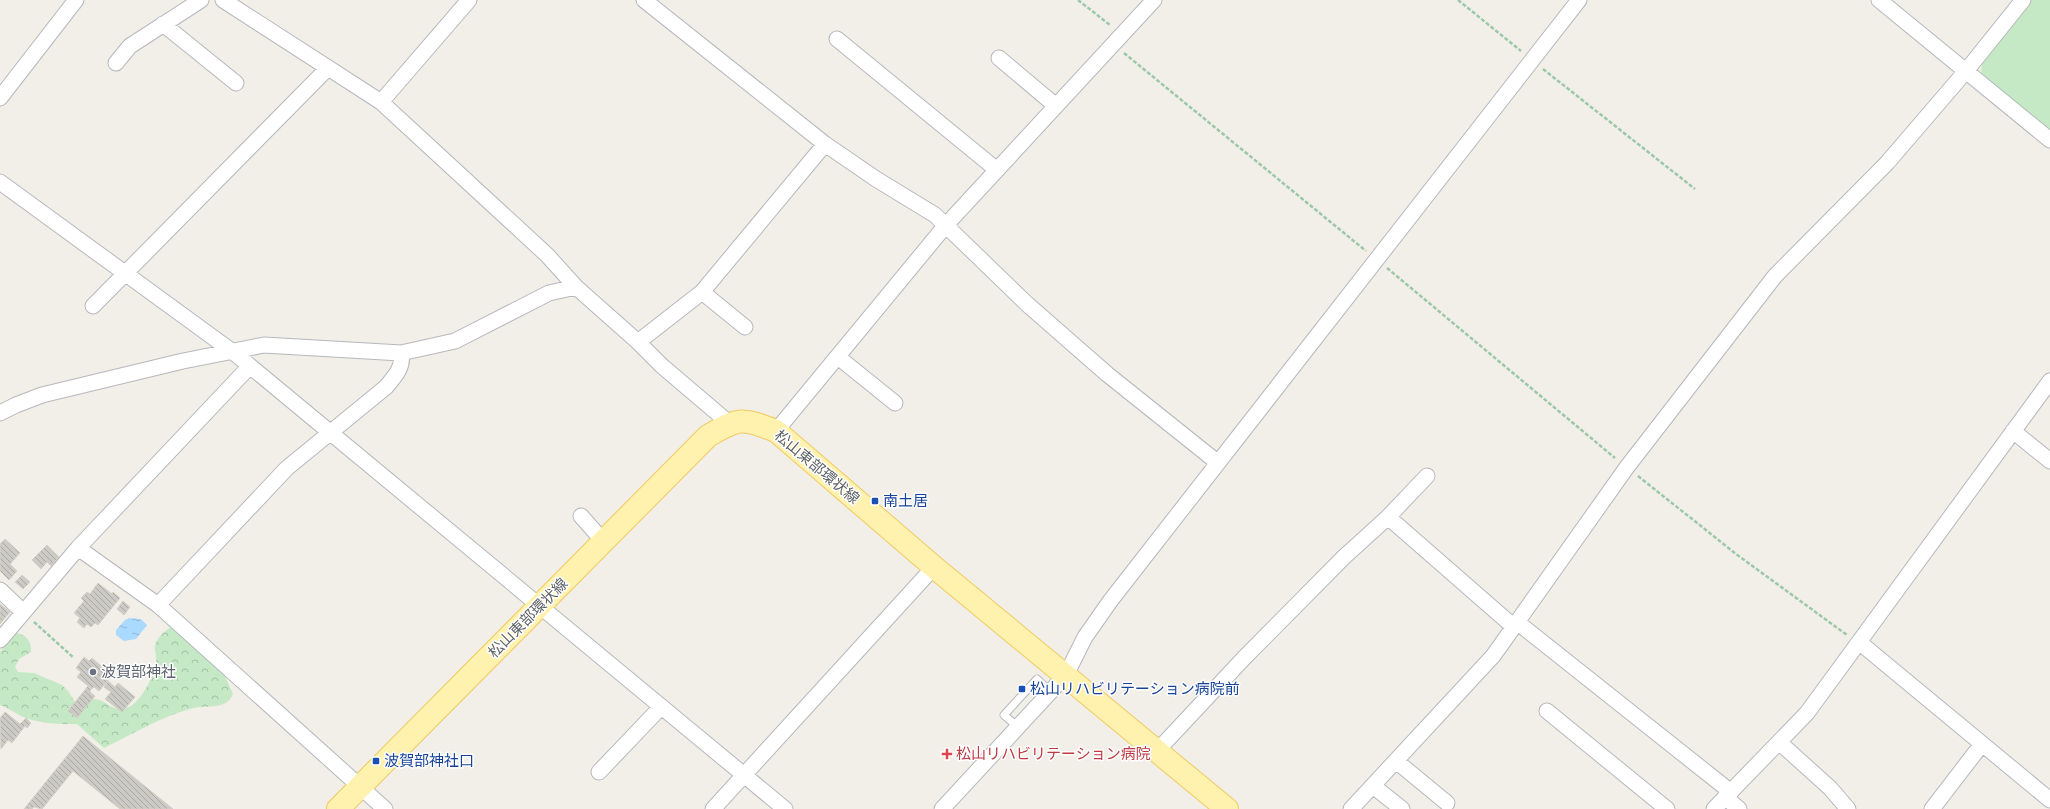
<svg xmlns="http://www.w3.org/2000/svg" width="2050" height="809" font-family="'Exo 2','Noto Sans JP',sans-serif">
	<defs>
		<pattern id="forest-crowns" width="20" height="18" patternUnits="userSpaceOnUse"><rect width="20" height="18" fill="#c5e8c5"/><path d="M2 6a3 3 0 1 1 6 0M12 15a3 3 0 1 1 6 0" fill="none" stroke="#a3c0a4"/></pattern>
		<pattern id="water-ripples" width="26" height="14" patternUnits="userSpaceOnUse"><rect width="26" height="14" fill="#aadaff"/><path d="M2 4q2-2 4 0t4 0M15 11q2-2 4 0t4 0" fill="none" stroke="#8eb4d2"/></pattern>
		<pattern id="building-back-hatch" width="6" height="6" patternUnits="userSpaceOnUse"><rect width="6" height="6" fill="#cccac5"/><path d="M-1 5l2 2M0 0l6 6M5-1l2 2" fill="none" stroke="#a9a8a4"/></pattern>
	</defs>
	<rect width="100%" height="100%" fill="#f1efe8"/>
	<path fill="url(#forest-crowns)" d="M171,627L179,631L223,672L233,694C227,710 208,705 193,708C162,716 133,734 104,748L77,724C60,724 42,724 26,718C17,715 9,708 0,705V652L16,633C26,634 32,642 31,652L19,659L15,667L18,672L34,673L62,685L68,691L75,702L79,704C84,702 89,699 94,699C107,699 113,716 131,706C143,698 155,674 156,661C157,656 154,650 155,646C157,637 164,632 171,627Z"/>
	<path fill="#c5e8c5" d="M2031,0H2050V131L1981,77L1982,62Z"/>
	<path fill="url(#water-ripples)" d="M129,618L141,619L147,625L136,639L124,641L116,635V630L125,620Z"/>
	<path fill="url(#building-back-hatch)" stroke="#d6d1c6" d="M5,539L20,553L10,564L17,571L9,580L0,571V544Z
		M47,545L59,557L51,566L47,562L41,569L32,560Z
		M22,575L30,582L23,589L15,582Z
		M98,583L112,594L113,592L120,598L98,625L95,623L91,627L87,624L84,628L77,622L80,618L74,613L84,601L81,598L87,592L90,594Z
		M123,601L130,607L124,615L117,609Z
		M0,604L10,612L0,624Z
		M84,657L89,661L92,658L107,671L105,674L110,678L99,691L94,687L92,689L77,677L81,672L76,668Z
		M108,681L115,687L118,683L135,697L122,712L105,699L111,692L104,687Z
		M88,686L91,689L90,692L95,696L77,718L68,711Z
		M5,712L20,724L26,718L31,723L27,728L25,726L12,743L8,740L1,749L0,718Z
		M83,736L173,809H120L73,771L42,809L34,807L32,809H24Z"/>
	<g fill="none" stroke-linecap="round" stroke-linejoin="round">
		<g stroke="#b5b8bc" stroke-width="9">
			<path id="service" d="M1018,727L1004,715L1037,679L1051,692"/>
		</g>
		<g stroke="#b5b8bc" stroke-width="17">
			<path id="minor" d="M223,0L381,102L547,255L576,287L638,342L662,366L729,423
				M644,0L825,144L876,179L935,215L1027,304L1107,374L1217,462
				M1879,0L2050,140
				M163,24L236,83
				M837,39L997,170
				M999,58L1056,106
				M116,63L130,46L201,0
				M0,98L76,0
				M381,102L469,0
				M0,182L233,352L785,809
				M702,292L745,327
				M93,306L328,68
				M638,342L702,292L825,144
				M838,357L895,403
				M0,413L16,405L42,395L183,361L264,345L401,353L455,341L549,293L576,287
				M776,431L946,225L1154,0
				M2013,431L2050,461
				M581,516L604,542
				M1388,517L1514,627
				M78,548L158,605L385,809
				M0,590L23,612
				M158,605L287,468L386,387C395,376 404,367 401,353
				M1517,622L1731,792
				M0,640L78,548L250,366
				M1859,642L2050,800
				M1547,711L1667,809
				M1779,742L1830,788L1848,809
				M1157,751L1244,658L1344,557L1388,517L1427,476
				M1396,761L1447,803
				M599,772L661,707
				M1373,786L1402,809
				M1725,797L1739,809
				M713,809L934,567
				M942,809L1066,675L1085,637L1111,600L1579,0
				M1351,809L1493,656L1627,467L1775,276L1887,163L1966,71L2023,0
				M1714,809L1807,713L2050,381
				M1932,809L1982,744"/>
		</g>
		<g stroke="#f2c960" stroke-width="24">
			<path id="primary" d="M338,809L708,436C740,417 742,418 776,431L934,567L1227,809"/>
		</g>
		<path stroke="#9cc7a9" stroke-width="2.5" stroke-dasharray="4 2" stroke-linecap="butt" d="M1078,0L1110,25
			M1458,0L1521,51
			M1124,53L1366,251
			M1543,69L1695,189
			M1387,268L1615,458
			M1638,476L1736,554L1847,635
			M34,622L74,658"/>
		<use href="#service" stroke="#fff" stroke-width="7"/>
		<use href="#minor" stroke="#fff" stroke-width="15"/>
		<use href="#primary" stroke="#fff2af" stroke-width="22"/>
	</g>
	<g fill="#1a4fb4" stroke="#fff" stroke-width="1.5">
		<rect x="871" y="497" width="8" height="8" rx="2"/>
		<rect x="1018" y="685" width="8" height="8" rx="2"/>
		<rect x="372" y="757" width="8" height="8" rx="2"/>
	</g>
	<circle fill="#6b7280" stroke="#fff" stroke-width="1.5" cx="93" cy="672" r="4"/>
	<path fill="#e0444e" stroke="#fff" stroke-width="1.5" d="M945 748h4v4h4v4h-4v4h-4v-4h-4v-4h4z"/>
	<g text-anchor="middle" stroke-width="3" stroke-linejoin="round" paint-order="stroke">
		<g font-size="15" fill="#5f6368" stroke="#fff">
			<text transform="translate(817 467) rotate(40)" y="5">松山東部環状線</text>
			<text transform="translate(528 618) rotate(-45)" y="5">松山東部環状線</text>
		</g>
		<g font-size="15" fill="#164399" stroke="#fff" text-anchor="start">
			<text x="883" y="506">南土居</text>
			<text x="1030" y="694">松山リハビリテーション病院前</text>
			<text x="384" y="766">波賀部神社口</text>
		</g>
		<g font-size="15" fill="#5b616d" stroke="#fff" text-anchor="start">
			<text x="101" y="677">波賀部神社</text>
		</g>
		<g font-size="15" fill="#be3a42" stroke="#fff" text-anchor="start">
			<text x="956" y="759">松山リハビリテーション病院</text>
		</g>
	</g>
</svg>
